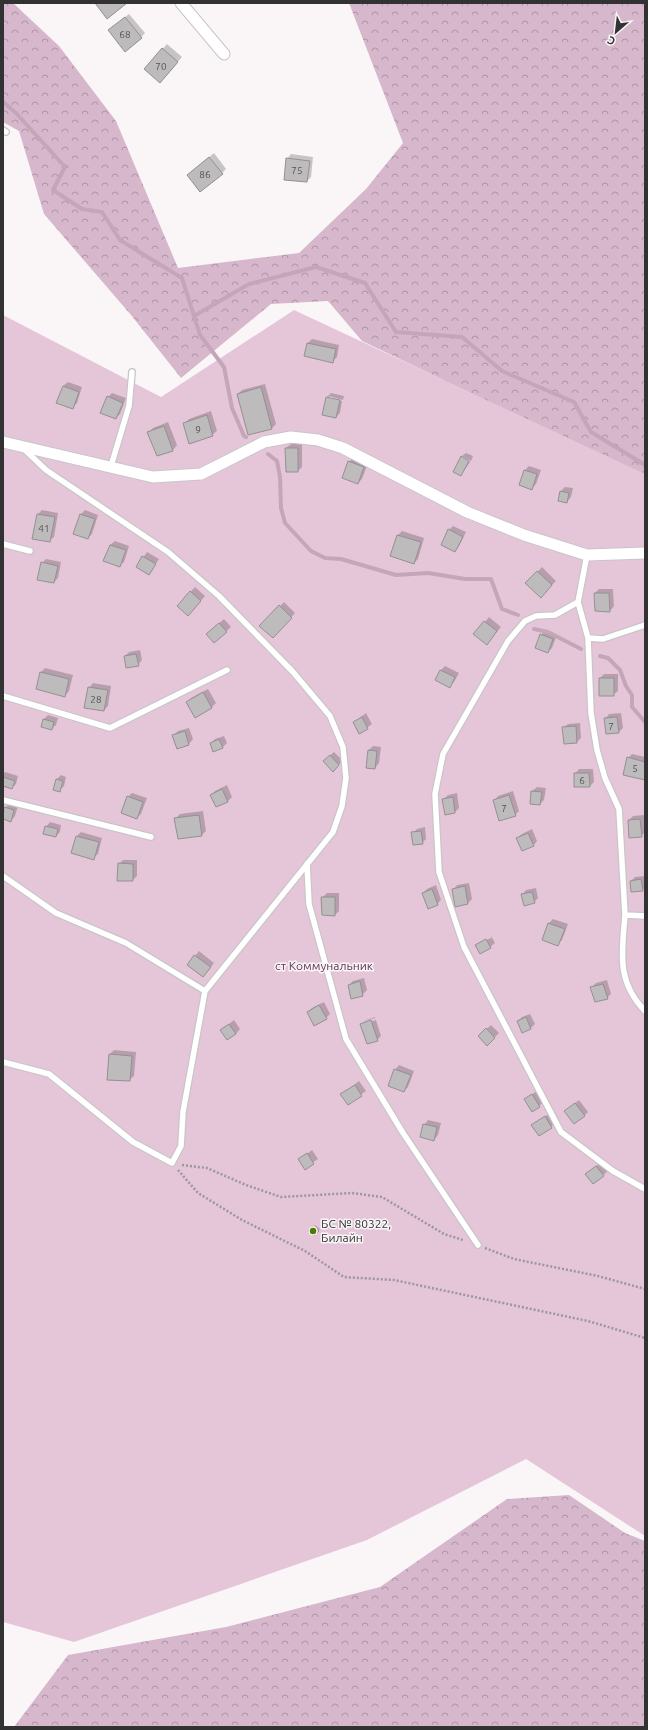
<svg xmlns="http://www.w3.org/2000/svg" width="648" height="1730" font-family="Ubuntu,sans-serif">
	<defs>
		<pattern id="forest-crowns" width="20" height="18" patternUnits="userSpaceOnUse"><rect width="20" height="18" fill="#d7b7cb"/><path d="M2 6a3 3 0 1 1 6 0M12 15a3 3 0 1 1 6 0" fill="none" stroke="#af95a5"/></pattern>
	</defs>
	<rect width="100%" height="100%" fill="#faf6f8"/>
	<path fill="url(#forest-crowns)" d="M3,3H13L59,46L116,121L178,268L299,253L366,189L403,143L349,3H645V477L362,341L328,301L271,304L181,378L131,315L44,214L19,131L3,122Z
		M569,1495L625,1533L645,1541V1727H14L68,1655L226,1627L380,1587L507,1499Z"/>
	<path fill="#e5c6d9" d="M294,310L645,474V1536L526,1459L367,1540L74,1642L3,1622V315L161,397Z"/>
	<path fill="#0003" fill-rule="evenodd" d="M129,14L145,33L141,37L114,26Z
		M167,44L182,57L164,78L145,69Z
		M214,153L226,169L222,173L188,175Z
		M291,154L313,157L311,177L307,181L287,159Z
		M312,339L339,345L337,357L333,361L308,343Z
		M68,382L82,387L77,403L72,408L63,386Z
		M265,384L276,424L272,428L249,434L238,394L242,390Z
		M112,393L126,398L120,414L116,418L108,397Z
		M331,393L344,396L343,400L329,396V399L342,401L340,413L336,417L327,397Z
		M211,411L217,431L212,435L185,423L189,419Z
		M168,422L177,445L173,450L158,455L149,432L153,428Z
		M291,444H302V467L298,471L286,448Z
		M466,453L473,456L471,461L462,456Z
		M353,458L368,463L362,479L358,483L349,462Z
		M462,458L470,462L461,475Z
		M529,466L541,470L536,484L532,488L520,484L525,470Z
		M565,487L573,488L571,497L567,502L561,491Z
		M42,510L58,513L54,537L49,541L38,514Z
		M85,510L98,515L92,534L88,538L80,515Z
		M453,526L466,532L459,546L455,551L449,530Z
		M402,531L424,538L418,559L414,563L392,556L398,535Z
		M115,541L129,546L124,562L119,566L105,561L110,545Z
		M147,552L159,559L149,574L137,566Z
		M46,559L61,562L58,578L54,582L42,563Z
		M542,567L556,581L541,596L527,583Z
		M195,587L205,596L192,611L179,605Z
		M599,589H613L614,606L610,611L595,593Z
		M284,602L295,613L273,637L261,626Z
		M489,617L501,627L491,639L485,622Z
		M224,619L231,627L214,642L211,630Z
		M545,631L557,635L552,648L548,652L541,635Z
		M140,650L142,660L138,665L125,656L129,652Z
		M445,666L459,673L454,682L450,686L436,680L441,670Z
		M45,668L73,675L69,691L65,696L41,672Z
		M604,674H618V691L613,695L600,678Z
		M93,683L111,686L108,706L104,710L89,688Z
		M208,689L216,703L212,707L195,716L187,702L191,698Z
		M366,713L372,724L360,733L354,722Z
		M621,713L623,728L619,732L605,719L609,714Z
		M48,715L58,718L56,725L51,729L44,719Z
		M580,723L581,738L577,742L563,728L568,724Z
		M189,728L193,739L189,744L177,748L173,736L178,731Z
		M224,736L227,743L222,748L211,743L215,739Z
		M373,746L381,747L379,763L375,768L369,750Z
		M334,752L343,761L333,770L324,761Z
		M632,754L645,757V778L628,758Z
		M579,769H593L594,782L590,786L575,774Z
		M5,772L18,776L16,784L12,788L3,785V774Z
		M61,775L66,777L64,786L60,790L57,779Z
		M227,785L232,797L228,801L217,806L211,795L215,791Z
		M537,787L546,788L544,800L540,804L531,803L532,791Z
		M513,791L519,811L515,815L494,801L498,796Z
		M132,793L147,798L141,814L137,818L128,797Z
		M457,793L459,808L455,812L444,799L448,795Z
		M9,804L18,806L15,816L11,821L3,818L5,808Z
		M203,811L206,831L202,835L179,838L175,819L180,814Z
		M644,815L645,832L641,836L629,820L633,816Z
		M50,822L61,825L60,832L56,836L46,827Z
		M425,827L426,839L422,843L413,833L417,829Z
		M532,829L537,841L533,846L517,838L522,834Z
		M81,832L102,838L98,854L93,858L77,836Z
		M123,860H137V876L133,880L119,864Z
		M645,876V888L642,890L631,881L635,877Z
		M469,883L472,899L468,903L456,905L453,890L457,885Z
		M436,885L441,900L437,904L423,893L427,889Z
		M536,888L538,898L534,902L522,895L526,890Z
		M327,893H339V911L335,915L323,897Z
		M553,919L568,924L562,940L558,944L544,939L549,923Z
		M491,936L495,943L490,947L477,945L480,942V943L491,938Z
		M199,951L214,963L207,972L188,965Z
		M364,978L367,990L362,995L349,985L353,981Z
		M607,980L611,994L607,998L591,988L596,983Z
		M324,1002L330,1014L326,1018L308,1012L312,1008Z
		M530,1014L535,1024L531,1028L523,1032L518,1021L522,1017Z
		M375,1017L381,1036L377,1040L362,1024L366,1020ZM375,1018L376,1020L365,1023V1021Z
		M234,1020L240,1029L236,1034L221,1030Z
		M491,1025L499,1033L487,1045L479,1036Z
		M114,1050L136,1052L134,1076L129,1080L109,1055Z
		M399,1065L414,1071L408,1087L404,1091L395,1070Z
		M359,1081L366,1091L348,1104L342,1094Z
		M537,1091L544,1102L532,1111L525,1099Z
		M579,1100L588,1112L584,1116L570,1107Z
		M550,1113L556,1123L539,1135L533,1125Z
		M428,1120L441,1123L438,1135L434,1140L424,1125Z
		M312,1150L318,1159L305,1168L299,1160Z
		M601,1162L608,1171L593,1183L586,1174Z
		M315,1225L320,1229L314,1235L309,1231Z"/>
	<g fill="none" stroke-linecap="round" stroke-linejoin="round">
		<path stroke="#c5a6b9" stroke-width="4" d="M3,102L16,113L65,167L53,190L82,209L102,212L120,240L182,278L194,316L249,284L316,267L365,283L396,332L462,337L502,371L574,402L591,432L645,465
			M194,316L200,335L224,367L232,408L244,436L246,437
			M268,454L277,461L280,477L281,508L285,523L311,551L325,558L341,559L396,575L428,573L465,579H491L502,609L518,615
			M534,629L548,632L581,649
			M600,656L608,658L620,670L626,686L632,695V707L645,722"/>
	</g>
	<path fill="#bebbbd" stroke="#949092" d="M95,3H127L107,19Z
		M125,17L142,38L125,52L108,30Z
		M162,48L178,62L160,83L144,69Z
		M209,157L223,174L200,192L187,175Z
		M286,158L310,161L307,182L284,180Z
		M307,343L336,349L333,363L304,356Z
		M63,386L79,392L73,409L56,403Z
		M261,387L272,429L248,435L237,394Z
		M107,396L123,403L116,419L100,413Z
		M326,397L340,400L336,418L322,415Z
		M207,415L213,436L189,444L183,423Z
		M164,426L173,451L157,456L147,432Z
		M285,448H298V472H286Z
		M461,456L469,461L461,476L453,472Z
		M348,461L364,467L358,484L342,478Z
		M524,470L537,474L532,490L519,485Z
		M560,491L569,493L567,503L558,501Z
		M37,514L55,517L50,542L32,539Z
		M80,514L95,519L88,539L73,534Z
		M448,529L463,537L455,552L441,545Z
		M397,535L421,542L414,564L390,556Z
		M110,545L126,550L120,567L103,561Z
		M142,556L156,564L149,575L136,567Z
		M41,562L58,566L54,583L37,580Z
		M537,571L552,585L541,598L525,583Z
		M190,591L201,601L188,616L177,606Z
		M594,593H609L610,612L595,611Z
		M279,605L292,618L273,638L259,626Z
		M484,621L497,631L487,645L473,634Z
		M219,623L227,632L214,643L206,634Z
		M540,634L553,639L548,653L535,648Z
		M136,654L139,666L126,668L124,656Z
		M440,670L455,677L450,688L435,680Z
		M40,672L69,679L65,697L36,689Z
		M599,678H614V696H599Z
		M88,687L108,690L104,711L84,708Z
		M203,692L212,708L195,718L186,702Z
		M362,717L368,729L359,734L353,722Z
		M617,717L619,733L606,734L604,718Z
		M43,719L54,722L52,730L41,727Z
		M576,726L577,743L564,744L562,727Z
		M185,731L189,745L177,749L172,735Z
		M219,739L223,748L213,752L210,743Z
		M368,750L377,751L375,769L366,768Z
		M330,755L339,765L333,772L323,761Z
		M627,757L645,762V780L623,775Z
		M574,773H589L590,787H574Z
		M3,777L15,781L12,789L3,786Z
		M56,779L63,781L60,792L53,790Z
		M222,789L228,802L216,807L210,795Z
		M531,791L542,792L540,805L530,804Z
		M509,795L516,816L499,821L493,800Z
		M127,796L143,802L137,819L121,813Z
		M453,797L455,813L445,815L442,799Z
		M4,807L14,810L11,822L3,819Z
		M199,815L202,836L178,839L174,818Z
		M640,819L642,837L629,838L628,820Z
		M45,826L58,829L56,837L43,834Z
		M421,831L423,844L413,845L411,832Z
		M528,833L534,846L522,851L516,838Z
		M76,836L99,842L94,860L71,853Z
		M118,863L133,864V881H117Z
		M641,879L643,891L631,892L630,881Z
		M465,886L468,904L455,907L452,889Z
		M432,889L438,905L428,909L422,893Z
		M532,892L535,903L524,906L521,894Z
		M321,897H335V916L322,915Z
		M548,923L565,929L558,946L542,940Z
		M486,939L491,948L480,954L475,945Z
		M194,955L211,967L203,977L187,965Z
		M360,981L363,996L351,999L348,985Z
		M603,984L608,999L595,1002L590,987Z
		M319,1005L327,1019L314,1026L307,1012Z
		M526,1017L531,1029L522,1033L517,1021Z
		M371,1020L378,1041L367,1044L360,1024Z
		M229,1024L236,1034L227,1040L220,1030Z
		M486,1028L495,1038L487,1046L478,1036Z
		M109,1054L132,1056L130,1081L107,1080Z
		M394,1069L411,1075L404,1092L388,1086Z
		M355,1085L362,1096L348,1105L340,1094Z
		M532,1094L540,1107L532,1112L524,1099Z
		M575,1103L585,1116L574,1124L564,1111Z
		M545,1116L552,1128L539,1136L531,1125Z
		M423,1124L437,1127L434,1141L420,1137Z
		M307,1153L314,1164L305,1170L298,1159Z
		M596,1166L604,1176L593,1184L585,1174Z
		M312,1226L319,1231L314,1236L308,1231Z"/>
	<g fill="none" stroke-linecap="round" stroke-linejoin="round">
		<g stroke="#c9c5c7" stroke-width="8">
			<path id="service" d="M3,130L6,132
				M111,466L129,406L132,372
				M3,544L30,551
				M587,555L578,602L588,638L591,713L597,750L605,778L619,809L625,915L645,916
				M578,602L555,615L536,616L525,621L508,641L443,754L435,794L439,872L464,947L561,1132L613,1171L645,1189
				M588,638L603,639L645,625
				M3,696L110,728L227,670
				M3,800L151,837
				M307,864L309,904L346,1039L403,1133L478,1245
				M3,876L56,913L126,943L205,991
				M625,915C622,953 616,981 645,1011
				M3,1062L49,1074L133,1142L172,1163L181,1146L183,1112L205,991L333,832L342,806L346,778L343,747L330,716L293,672L219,596L168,552L46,470L25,450"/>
		</g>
		<g stroke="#c9c5c7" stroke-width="13">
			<path id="minor" d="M181,3L224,54
				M3,442L153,477L201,474L264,442L291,437L318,440L343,448L467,512L524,535L587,555L645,553"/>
		</g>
		<path stroke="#9a9899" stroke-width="2.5" stroke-dasharray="2 2" stroke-linecap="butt" d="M182,1165L207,1168L246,1185L281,1197L352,1193L382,1197L444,1234L463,1240
			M178,1170L198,1193L242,1220L305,1251L344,1277L394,1280L588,1321L645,1338
			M485,1248L514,1259L598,1276L645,1289"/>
		<use href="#service" stroke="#fff" stroke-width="5.5"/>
		<use href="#minor" stroke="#fff" stroke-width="11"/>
	</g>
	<circle fill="#4c7b02" stroke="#faf6f8" stroke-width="1.5" cx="313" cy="1231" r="4"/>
	<g text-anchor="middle" stroke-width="3" stroke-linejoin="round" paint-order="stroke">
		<g font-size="10" fill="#565456">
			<text x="125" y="38">68</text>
			<text x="161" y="70">70</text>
			<text x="297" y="174">75</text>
			<text x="205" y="178">86</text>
			<text x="198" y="433">9</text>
			<text x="44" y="532">41</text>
			<text x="96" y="703">28</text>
			<text x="611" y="730">7</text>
			<text x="635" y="772">5</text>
			<text x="582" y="784">6</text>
			<text x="504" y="812">7</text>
		</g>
		<g font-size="12" fill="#5d324f" stroke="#faf6f8">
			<text x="324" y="970">ст Коммунальник</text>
		</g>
		<g font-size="12" fill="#333233" stroke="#faf6f8" text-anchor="start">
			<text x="321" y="1228">БС № 80322,<tspan x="321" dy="14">Билайн</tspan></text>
		</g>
	</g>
	<rect width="648" height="1730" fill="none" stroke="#333233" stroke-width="8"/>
	<g transform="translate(616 32) rotate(208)" stroke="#faf6f8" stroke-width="3" paint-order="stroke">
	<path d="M0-3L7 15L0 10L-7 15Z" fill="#333233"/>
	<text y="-6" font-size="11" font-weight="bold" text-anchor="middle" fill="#333233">С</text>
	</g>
</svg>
